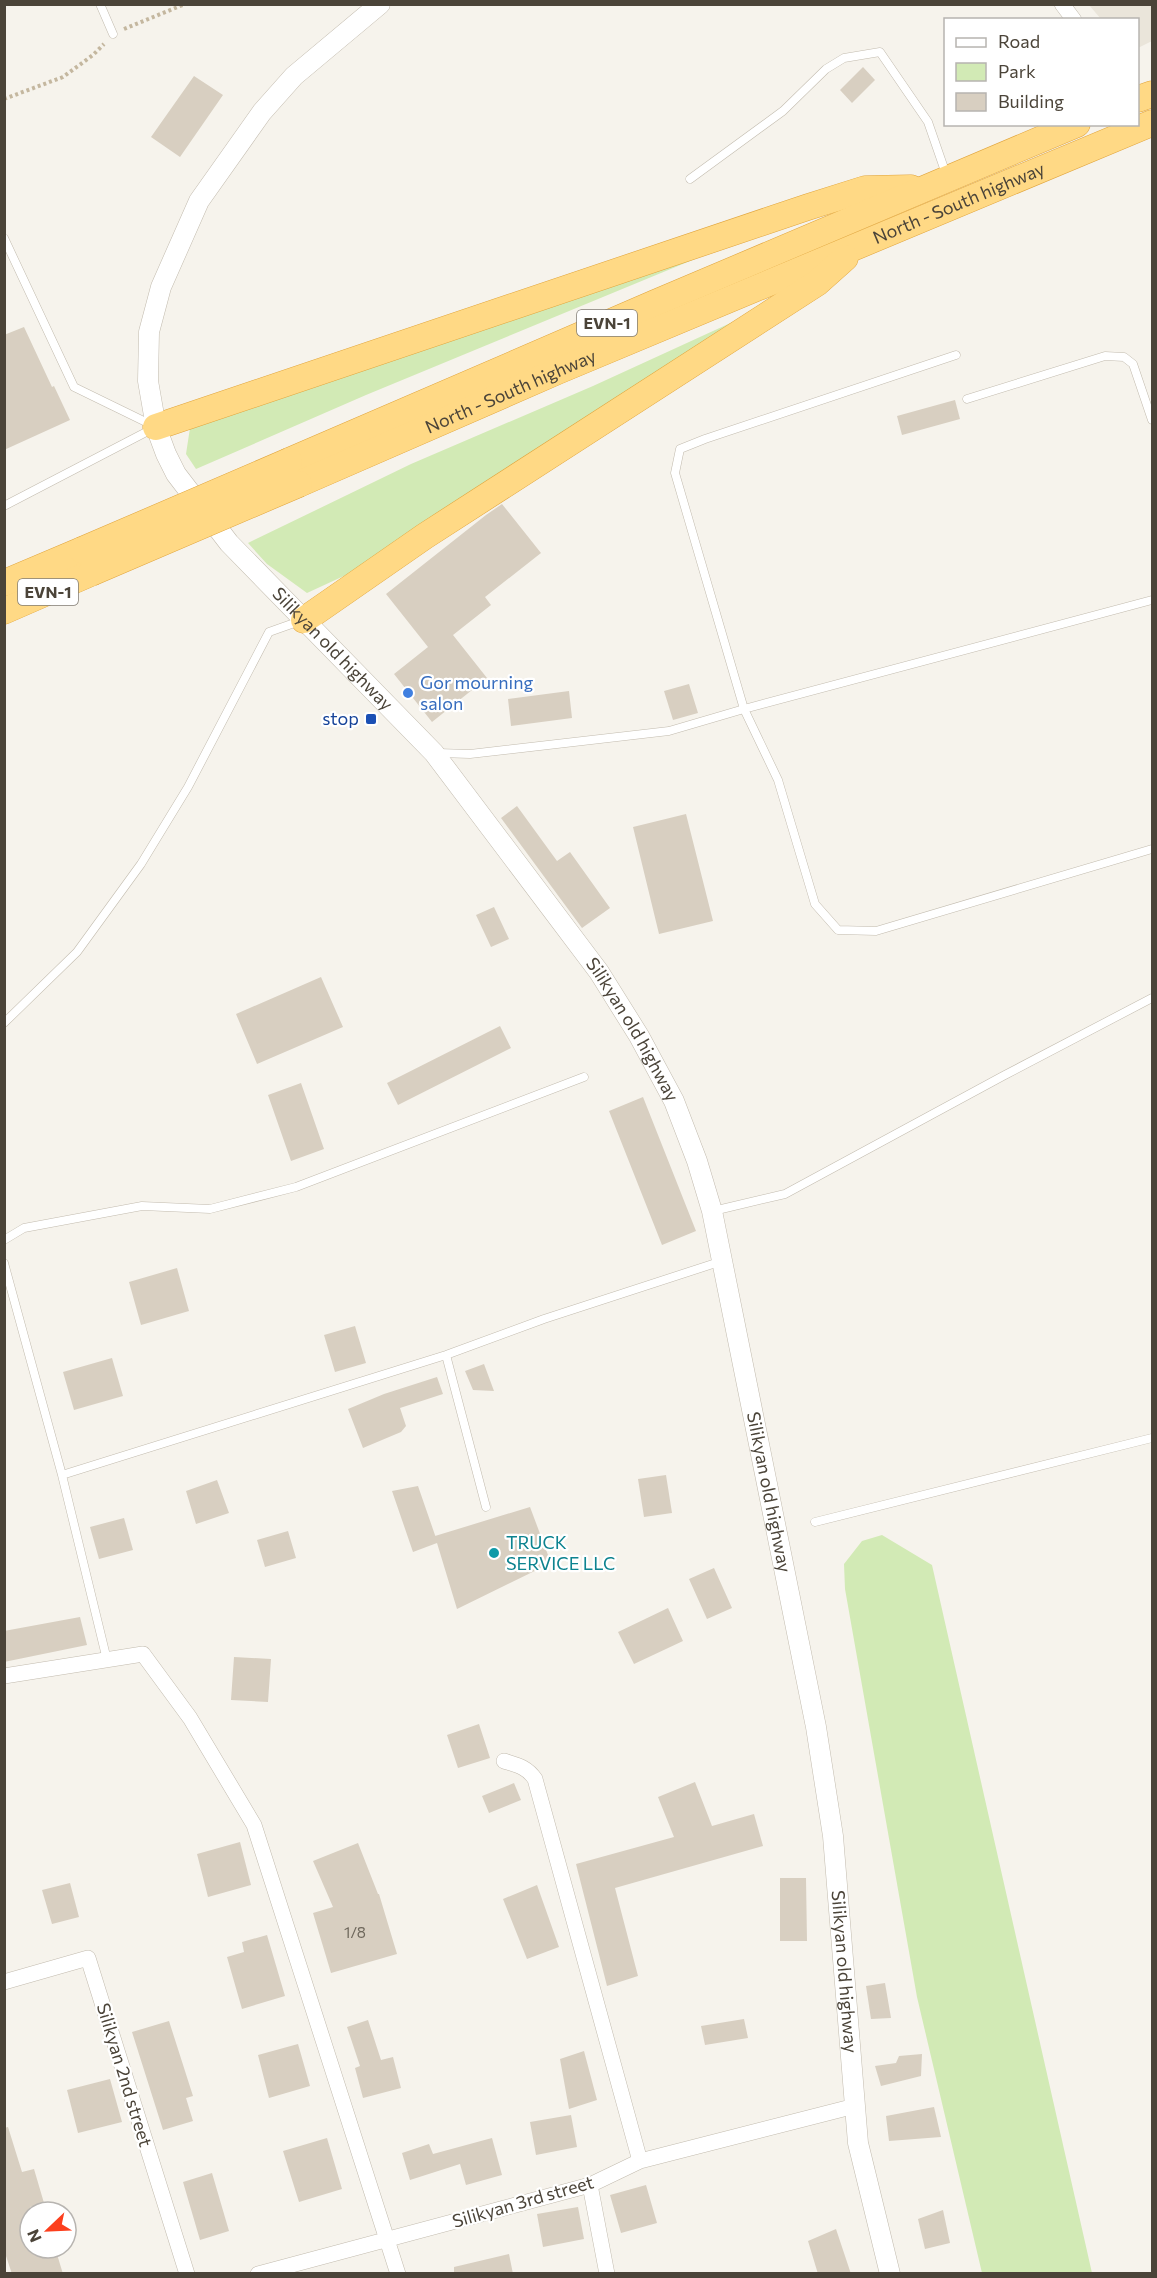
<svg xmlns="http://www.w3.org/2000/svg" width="1157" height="2278" font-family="Commissioner,sans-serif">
	<rect width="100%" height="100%" fill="#f6f3ec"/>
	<path fill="#eae5da" d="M1089,5H1152V41L1138,48V20L1101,19Z"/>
	<path fill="#d2eab5" d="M736,242L366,395L196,469L186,454L190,428Z
		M737,320L346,575L307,593L267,564L248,543L411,464L593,386Z
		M882,1535L932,1565L1092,2273H982L917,1997L845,1589L844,1564L862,1541Z"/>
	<path fill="#d8cfc1" d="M863,67L875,80L852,103L840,90Z
		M194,76L223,95L180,157L151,137Z
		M24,327L52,387L54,386L70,420L4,450V335Z
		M955,400L960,419L902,435L897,416Z
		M502,504L541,553L485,597L491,605L453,635L487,678L432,722L394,674L428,647L386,594L486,515Z
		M689,684L698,713L673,720L664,691Z
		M569,691L572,718L511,726L508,699Z
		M517,806L557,861L570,852L610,908L582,928L501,818Z
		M686,814L713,921L659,934L633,827Z
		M494,907L509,939L491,947L476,915Z
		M321,977L343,1027L257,1064L236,1014Z
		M500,1026L511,1048L398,1105L387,1083Z
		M301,1083L324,1149L291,1161L268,1095Z
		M643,1097L696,1231L662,1245L609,1111Z
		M177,1268L189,1311L141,1325L129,1282Z
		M355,1326L366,1363L335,1372L324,1335Z
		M112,1358L123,1396L74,1410L63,1372Z
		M484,1364L494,1391L473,1390L465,1371Z
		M437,1377L443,1394L400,1408L406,1426L401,1432L363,1448L348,1409L384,1394Z
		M666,1475L672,1513L644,1517L638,1479Z
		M217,1480L229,1513L196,1524L186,1491Z
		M418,1486L436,1538L435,1536L530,1507L551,1563L457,1609L437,1543L413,1552L392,1491Z
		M124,1518L133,1550L99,1559L90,1527Z
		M288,1531L296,1558L265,1567L257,1540Z
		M714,1568L732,1608L707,1619L689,1579Z
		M668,1608L683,1641L634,1664L618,1632Z
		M80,1617L87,1645L4,1662V1631Z
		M234,1657L271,1659L268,1702L231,1700Z
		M479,1724L490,1758L458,1768L447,1735Z
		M695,1782L712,1826L754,1814L763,1846L615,1888L638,1976L607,1986L576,1864L674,1837L658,1797Z
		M514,1783L521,1800L489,1813L482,1796Z
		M240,1842L251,1885L208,1897L197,1854Z
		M358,1843L378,1894H379L397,1954L331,1973L313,1913L333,1907L313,1861Z
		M780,1878H806L807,1941H780Z
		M70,1883L79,1917L52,1924L42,1890Z
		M537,1885L559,1947L527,1959L503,1899Z
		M267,1935L285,1996L242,2009L227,1957L244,1952L242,1942Z
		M885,1983L891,2018L871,2019L866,1986Z
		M744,2019L748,2038L705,2045L701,2026Z
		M368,2020L381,2060L393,2057L401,2088L363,2098L355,2068L360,2066L347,2027Z
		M169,2021L193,2096L186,2098L193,2121L163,2130L132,2032Z
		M298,2044L310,2086L269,2098L258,2055Z
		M584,2051L597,2100L569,2109L560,2059Z
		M922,2054L921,2076L881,2086L875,2066L896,2063L899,2056Z
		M110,2079L122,2122L78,2133L67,2090Z
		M934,2107L941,2137L889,2141L886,2116Z
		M571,2115L577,2147L536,2155L530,2122Z
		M8,2127L22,2172L34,2169L44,2203L30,2207V2248H46L48,2254L56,2251L63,2274H12L4,2250V2128Z
		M327,2138L342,2189L299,2202L283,2151Z
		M492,2138L502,2175L466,2185L460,2164L410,2180L402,2153L429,2144L433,2154Z
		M212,2173L229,2231L200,2240L183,2182Z
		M646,2185L657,2223L621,2233L610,2195Z
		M578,2207L584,2239L543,2247L537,2214Z
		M943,2210L950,2243L925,2249L918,2219Z
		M836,2229L851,2274H818L808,2241Z
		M509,2254L513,2274H454V2267Z"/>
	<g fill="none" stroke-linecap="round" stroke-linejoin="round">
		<g stroke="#c2bbae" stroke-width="9">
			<path id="service" d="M100,4L113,34
				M690,179L783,111L826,69L844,58L880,52L928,122L946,174
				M4,238L74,387L154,426
				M956,355L705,439L680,449L675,473L744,709L778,780L815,904L838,930L876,931L1152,849
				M967,399L1105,356L1124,357L1133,364L1152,420
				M4,506L152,429
				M438,753L470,754L669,731L744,709L1152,600
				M4,1023L77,952L141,864L188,787L269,632L300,621
				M713,1211L785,1194L1003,1076L1152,998
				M4,1240L24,1228L142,1206L210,1209L296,1187L584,1077
				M4,1263L62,1475L107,1660
				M446,1355L486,1507
				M62,1475L446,1355L544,1319L722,1261
				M815,1522L1152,1438"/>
		</g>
		<g stroke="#c2bbae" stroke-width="16">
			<path id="minor" d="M1062,4L1074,20
				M4,1676L143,1654L190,1718L254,1825L398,2274
				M504,1761C517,1765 527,1767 535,1779L640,2161
				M4,1982L88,1958L187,2274
				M590,2185L607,2274
				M258,2274L590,2185L640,2161L855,2106"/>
		</g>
		<g stroke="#c2bbae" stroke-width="21">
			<g id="tertiary">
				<path id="s1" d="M380,4L294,76L262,112L199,201L161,287L149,332L148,381L156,427L166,454L176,474L229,543L434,753L599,972L639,1036L674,1101L697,1161L712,1211L816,1727L833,1836L858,2143L890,2274"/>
			</g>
		</g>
		<g stroke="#e0a43c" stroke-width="27">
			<g id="trunk">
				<path d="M1138,99L1152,94"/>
				<path d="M156,427L808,207L865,189L911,188"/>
				<path d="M289,461L655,303L1077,124"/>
				<path id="s2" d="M299,484L558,371L1152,123"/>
				<path d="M4,583L82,550"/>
				<path d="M4,611L91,573"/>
				<path d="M304,620L425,536L817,283L845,258"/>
			</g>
		</g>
		<path stroke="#c4b79f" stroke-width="4" stroke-dasharray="3 3" stroke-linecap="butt" d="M124,29L185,4
			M4,99L63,77L93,55L104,44"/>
		<use href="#service" stroke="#fff" stroke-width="8"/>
		<use href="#minor" stroke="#fff" stroke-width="15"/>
		<use href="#tertiary" stroke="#fff" stroke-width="20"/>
		<use href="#trunk" stroke="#ffd985" stroke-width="26"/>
		<g stroke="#e0a43c" stroke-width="27" stroke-linecap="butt">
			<path id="trunk-bridge" d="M82,550L289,461
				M91,573L299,484"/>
		</g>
		<use href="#trunk-bridge" stroke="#ffd985" stroke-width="26"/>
	</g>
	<circle fill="#3f7fe0" stroke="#fff" stroke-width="2" cx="408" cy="693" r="6"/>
	<rect fill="#1a4fb4" stroke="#fff" stroke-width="2" x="365" y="713" width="12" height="12" rx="3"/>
	<circle fill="#0f9aa8" stroke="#fff" stroke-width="2" cx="494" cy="1553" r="6"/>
	<g text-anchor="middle" stroke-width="4.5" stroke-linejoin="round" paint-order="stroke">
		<g font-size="15" fill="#6e675b">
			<text x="355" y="1938">1/8</text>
		</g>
		<g fill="#fff" stroke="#817c74" stroke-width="1.5">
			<rect x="577" y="310" width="60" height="26" rx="4.5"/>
			<rect x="18" y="579" width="60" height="26" rx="4.5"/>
		</g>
		<g font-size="16" font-weight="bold" fill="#4b4439">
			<text x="607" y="329">EVN-1</text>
			<text x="48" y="598">EVN-1</text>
		</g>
		<g font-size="18" fill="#4b4439" stroke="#fff">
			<text dy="6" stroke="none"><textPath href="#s2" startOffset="717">North - South highway</textPath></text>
			<text dy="6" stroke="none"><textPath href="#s2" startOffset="231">North - South highway</textPath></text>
			<text dy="6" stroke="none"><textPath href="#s1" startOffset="792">Silikyan old highway</textPath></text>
			<text dy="6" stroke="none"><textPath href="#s1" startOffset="1278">Silikyan old highway</textPath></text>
			<text dy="6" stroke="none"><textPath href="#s1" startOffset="1764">Silikyan old highway</textPath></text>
			<text dy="6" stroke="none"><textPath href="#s1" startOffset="2250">Silikyan old highway</textPath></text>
			<text transform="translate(124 2075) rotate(73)" y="6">Silikyan 2nd street</text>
			<text transform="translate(523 2202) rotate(-16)" y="6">Silikyan 3rd street</text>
		</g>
		<g font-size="18" fill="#366cbe" stroke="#fff" text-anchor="start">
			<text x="420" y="689">Gor mourning<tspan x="420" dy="21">salon</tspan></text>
		</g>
		<g font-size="18" fill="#164399" stroke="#fff" text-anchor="end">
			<text x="359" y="725">stop</text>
		</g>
		<g font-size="18" fill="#0d838f" stroke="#fff" text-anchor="start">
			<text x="506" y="1549">TRUCK<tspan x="506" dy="21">SERVICE LLC</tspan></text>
		</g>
	</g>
	<rect width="1157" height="2278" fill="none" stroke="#4b4439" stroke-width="12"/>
	<rect x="944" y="18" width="195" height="108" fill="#ffffff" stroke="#b7b4b0" stroke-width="1.5"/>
	<rect x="956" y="38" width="30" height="9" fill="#ffffff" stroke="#b7b4b0" stroke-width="1.5"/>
	<text x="998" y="48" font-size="18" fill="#4b4439">Road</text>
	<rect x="956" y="63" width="30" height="18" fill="#d2eab5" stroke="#b7b4b0" stroke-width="1.5"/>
	<text x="998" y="78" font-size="18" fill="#4b4439">Park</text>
	<rect x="956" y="93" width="30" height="18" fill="#d8cfc1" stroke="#b7b4b0" stroke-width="1.5"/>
	<text x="998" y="108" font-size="18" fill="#4b4439">Building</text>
	<g transform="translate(48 2230) rotate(247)"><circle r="28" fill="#ffffff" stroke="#b7b4b0" stroke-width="1.5"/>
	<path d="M0-4.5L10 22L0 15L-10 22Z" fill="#fc3f1d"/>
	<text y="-9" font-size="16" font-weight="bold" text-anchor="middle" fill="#4b4439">N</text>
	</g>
</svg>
